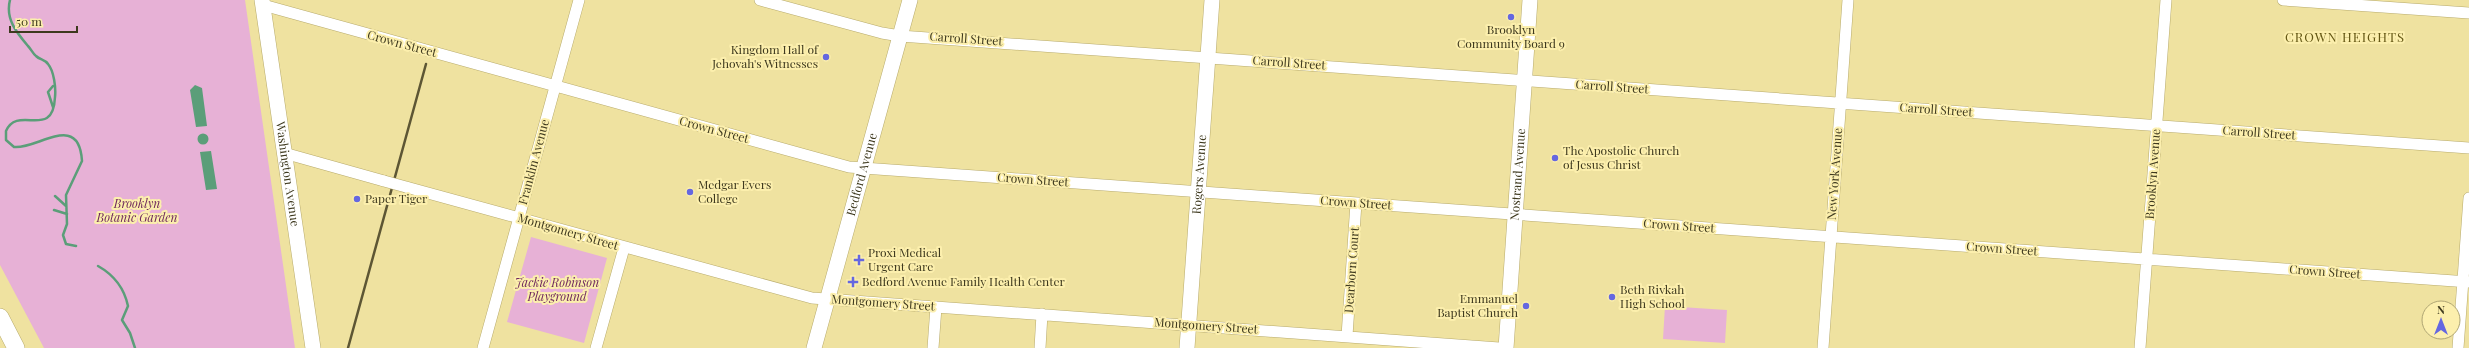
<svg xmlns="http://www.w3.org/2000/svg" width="2469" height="348" font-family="'Playfair Display',serif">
	<rect width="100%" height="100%" fill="#efe2a0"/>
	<path fill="#e7b1d6" d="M0,0H245L295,348H44L0,265Z
		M531,237L607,258L584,343L507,322Z
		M1665,306L1727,310L1725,343L1663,339Z"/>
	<path fill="#5b9e79" d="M195,85L202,88L207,126L196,127L190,90Z
		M197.5 139a5.5 5.5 0 1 1 11 0a5.5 5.5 0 1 1-11 0Z
		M211,151L217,189L206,190L200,152Z"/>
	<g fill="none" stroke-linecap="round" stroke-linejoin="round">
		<path stroke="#5b9e79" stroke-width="2.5" d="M10,0C5,19 17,33 28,46C31,49 33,54 36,56C40,60 45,59 48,64C54,71 56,88 55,97C53,141 18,104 6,131V140L14,147C37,150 79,111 82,161L66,195L67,224L63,235L66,244L76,246
			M53,86L48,92L53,107
			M55,196L66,206
			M54,210L67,214
			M98,266C114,275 124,287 128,306L122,320L130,333L135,348"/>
		<g stroke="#b8ab6c" stroke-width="12">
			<path id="street" d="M760,0L882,33L900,36L2469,148
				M2283,0L2469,13
				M263,5L849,167L2469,282
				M284,153L384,181
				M406,187L812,298L1499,348
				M1347,336L1356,203
				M483,348L579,0
				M596,348L624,248
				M933,348L936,307
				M1040,348L1042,314
				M1823,348L1848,0
				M2140,348L2166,0
				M2458,348L2469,198"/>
		</g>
		<g stroke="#b8ab6c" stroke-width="16">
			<g id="secondary">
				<path id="s1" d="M262,0L313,348"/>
				<path id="s2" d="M814,348L910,0"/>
				<path id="s3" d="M1187,348L1212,0"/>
				<path id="s4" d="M1506,348L1530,0"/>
			</g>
		</g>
		<g stroke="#b8ab6c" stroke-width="18">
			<path id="primary" d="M0,317L16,348"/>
		</g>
		<use href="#street" stroke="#fff" stroke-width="11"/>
		<use href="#secondary" stroke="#fff" stroke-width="15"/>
		<use href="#primary" stroke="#fff" stroke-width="17"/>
		<path stroke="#5d5634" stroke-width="2.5" d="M348,348L426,64"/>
		<g stroke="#b8ab6c" stroke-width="12" stroke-linecap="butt">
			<path id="street-bridge" d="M384,181L406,187"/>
		</g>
		<use href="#street-bridge" stroke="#fff" stroke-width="11"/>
	</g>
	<g fill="#6567e0" stroke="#fcefad" stroke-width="1.5">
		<circle cx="1511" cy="17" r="4"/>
		<circle cx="826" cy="57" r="4"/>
		<circle cx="1555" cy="158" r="4"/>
		<circle cx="690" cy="192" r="4"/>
		<circle cx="357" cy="199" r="4"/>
		<path d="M857 254h4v4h4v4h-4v4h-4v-4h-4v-4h4z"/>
		<path d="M851 276h4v4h4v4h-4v4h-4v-4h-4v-4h4z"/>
		<circle cx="1612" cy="297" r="4"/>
		<circle cx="1526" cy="306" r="4"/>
	</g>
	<g text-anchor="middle" stroke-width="4" stroke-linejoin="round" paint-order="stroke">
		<g font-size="12" fill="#3e391e" stroke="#fcefad" text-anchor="start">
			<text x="1511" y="34" text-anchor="middle">Brooklyn<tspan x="1511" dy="14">Community Board 9</tspan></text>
			<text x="818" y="54" text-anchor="end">Kingdom Hall of<tspan x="818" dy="14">Jehovah's Witnesses</tspan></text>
			<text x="1563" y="155">The Apostolic Church<tspan x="1563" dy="14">of Jesus Christ</tspan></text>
			<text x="698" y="189">Medgar Evers<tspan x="698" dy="14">College</tspan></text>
			<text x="365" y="203">Paper Tiger</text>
			<text x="868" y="257">Proxi Medical<tspan x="868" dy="14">Urgent Care</tspan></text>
			<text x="862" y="286">Bedford Avenue Family Health Center</text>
			<text x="1620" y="294">Beth Rivkah<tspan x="1620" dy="14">High School</tspan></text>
			<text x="1518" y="303" text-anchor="end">Emmanuel<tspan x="1518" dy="14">Baptist Church</tspan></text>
		</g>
		<g font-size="12" fill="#3e391e" stroke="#fcefad">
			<text transform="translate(966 39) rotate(4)" y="4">Carroll Street</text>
			<text transform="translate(402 44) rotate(15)" y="4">Crown Street</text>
			<text transform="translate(1289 63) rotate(4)" y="4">Carroll Street</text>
			<text transform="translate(1612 87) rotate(4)" y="4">Carroll Street</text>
			<text transform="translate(1936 110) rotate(4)" y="4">Carroll Street</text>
			<text transform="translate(714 130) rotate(15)" y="4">Crown Street</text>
			<text transform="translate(2259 133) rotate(4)" y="4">Carroll Street</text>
			<text transform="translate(534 162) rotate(-75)" y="4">Franklin Avenue</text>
			<text dy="4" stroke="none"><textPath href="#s1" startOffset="176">Washington Avenue</textPath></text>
			<text dy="4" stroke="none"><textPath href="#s2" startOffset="180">Bedford Avenue</textPath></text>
			<text dy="4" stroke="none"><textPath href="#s3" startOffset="174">Rogers Avenue</textPath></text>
			<text dy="4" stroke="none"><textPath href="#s4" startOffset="174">Nostrand Avenue</textPath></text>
			<text transform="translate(1835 174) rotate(-86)" y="4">New York Avenue</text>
			<text transform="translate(2153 174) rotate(-86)" y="4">Brooklyn Avenue</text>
			<text transform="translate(1033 180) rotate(4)" y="4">Crown Street</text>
			<text transform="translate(1356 203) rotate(4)" y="4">Crown Street</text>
			<text transform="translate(1679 226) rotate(4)" y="4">Crown Street</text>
			<text transform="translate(568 232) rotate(16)" y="4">Montgomery Street</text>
			<text transform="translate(2002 249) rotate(4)" y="4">Crown Street</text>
			<text transform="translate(1352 270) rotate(-86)" y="4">Dearborn Court</text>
			<text transform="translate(2325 272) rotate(4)" y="4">Crown Street</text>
			<text transform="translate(883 303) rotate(4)" y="4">Montgomery Street</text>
			<text transform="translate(1206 326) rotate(4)" y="4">Montgomery Street</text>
		</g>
		<g font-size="12" font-style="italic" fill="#6e275d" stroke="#fcefad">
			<text x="137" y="208">Brooklyn<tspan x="137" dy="14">Botanic Garden</tspan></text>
			<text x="557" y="287">Jackie Robinson<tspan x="557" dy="14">Playground</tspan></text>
		</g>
		<g font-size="13" letter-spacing="1" fill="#645714" stroke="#fcefad">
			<text x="2345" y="42">CROWN HEIGHTS</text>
		</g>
	</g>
	<g transform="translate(2441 320)"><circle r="19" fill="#fcefad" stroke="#b0a674"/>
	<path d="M0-3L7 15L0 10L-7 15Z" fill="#6567e0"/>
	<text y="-6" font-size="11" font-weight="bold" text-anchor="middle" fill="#3e391e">N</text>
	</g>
	<path d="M10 26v6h67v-6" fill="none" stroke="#3e391e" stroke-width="2"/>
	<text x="16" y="26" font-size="12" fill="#3e391e" stroke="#fcefad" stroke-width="3" paint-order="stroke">50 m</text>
</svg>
